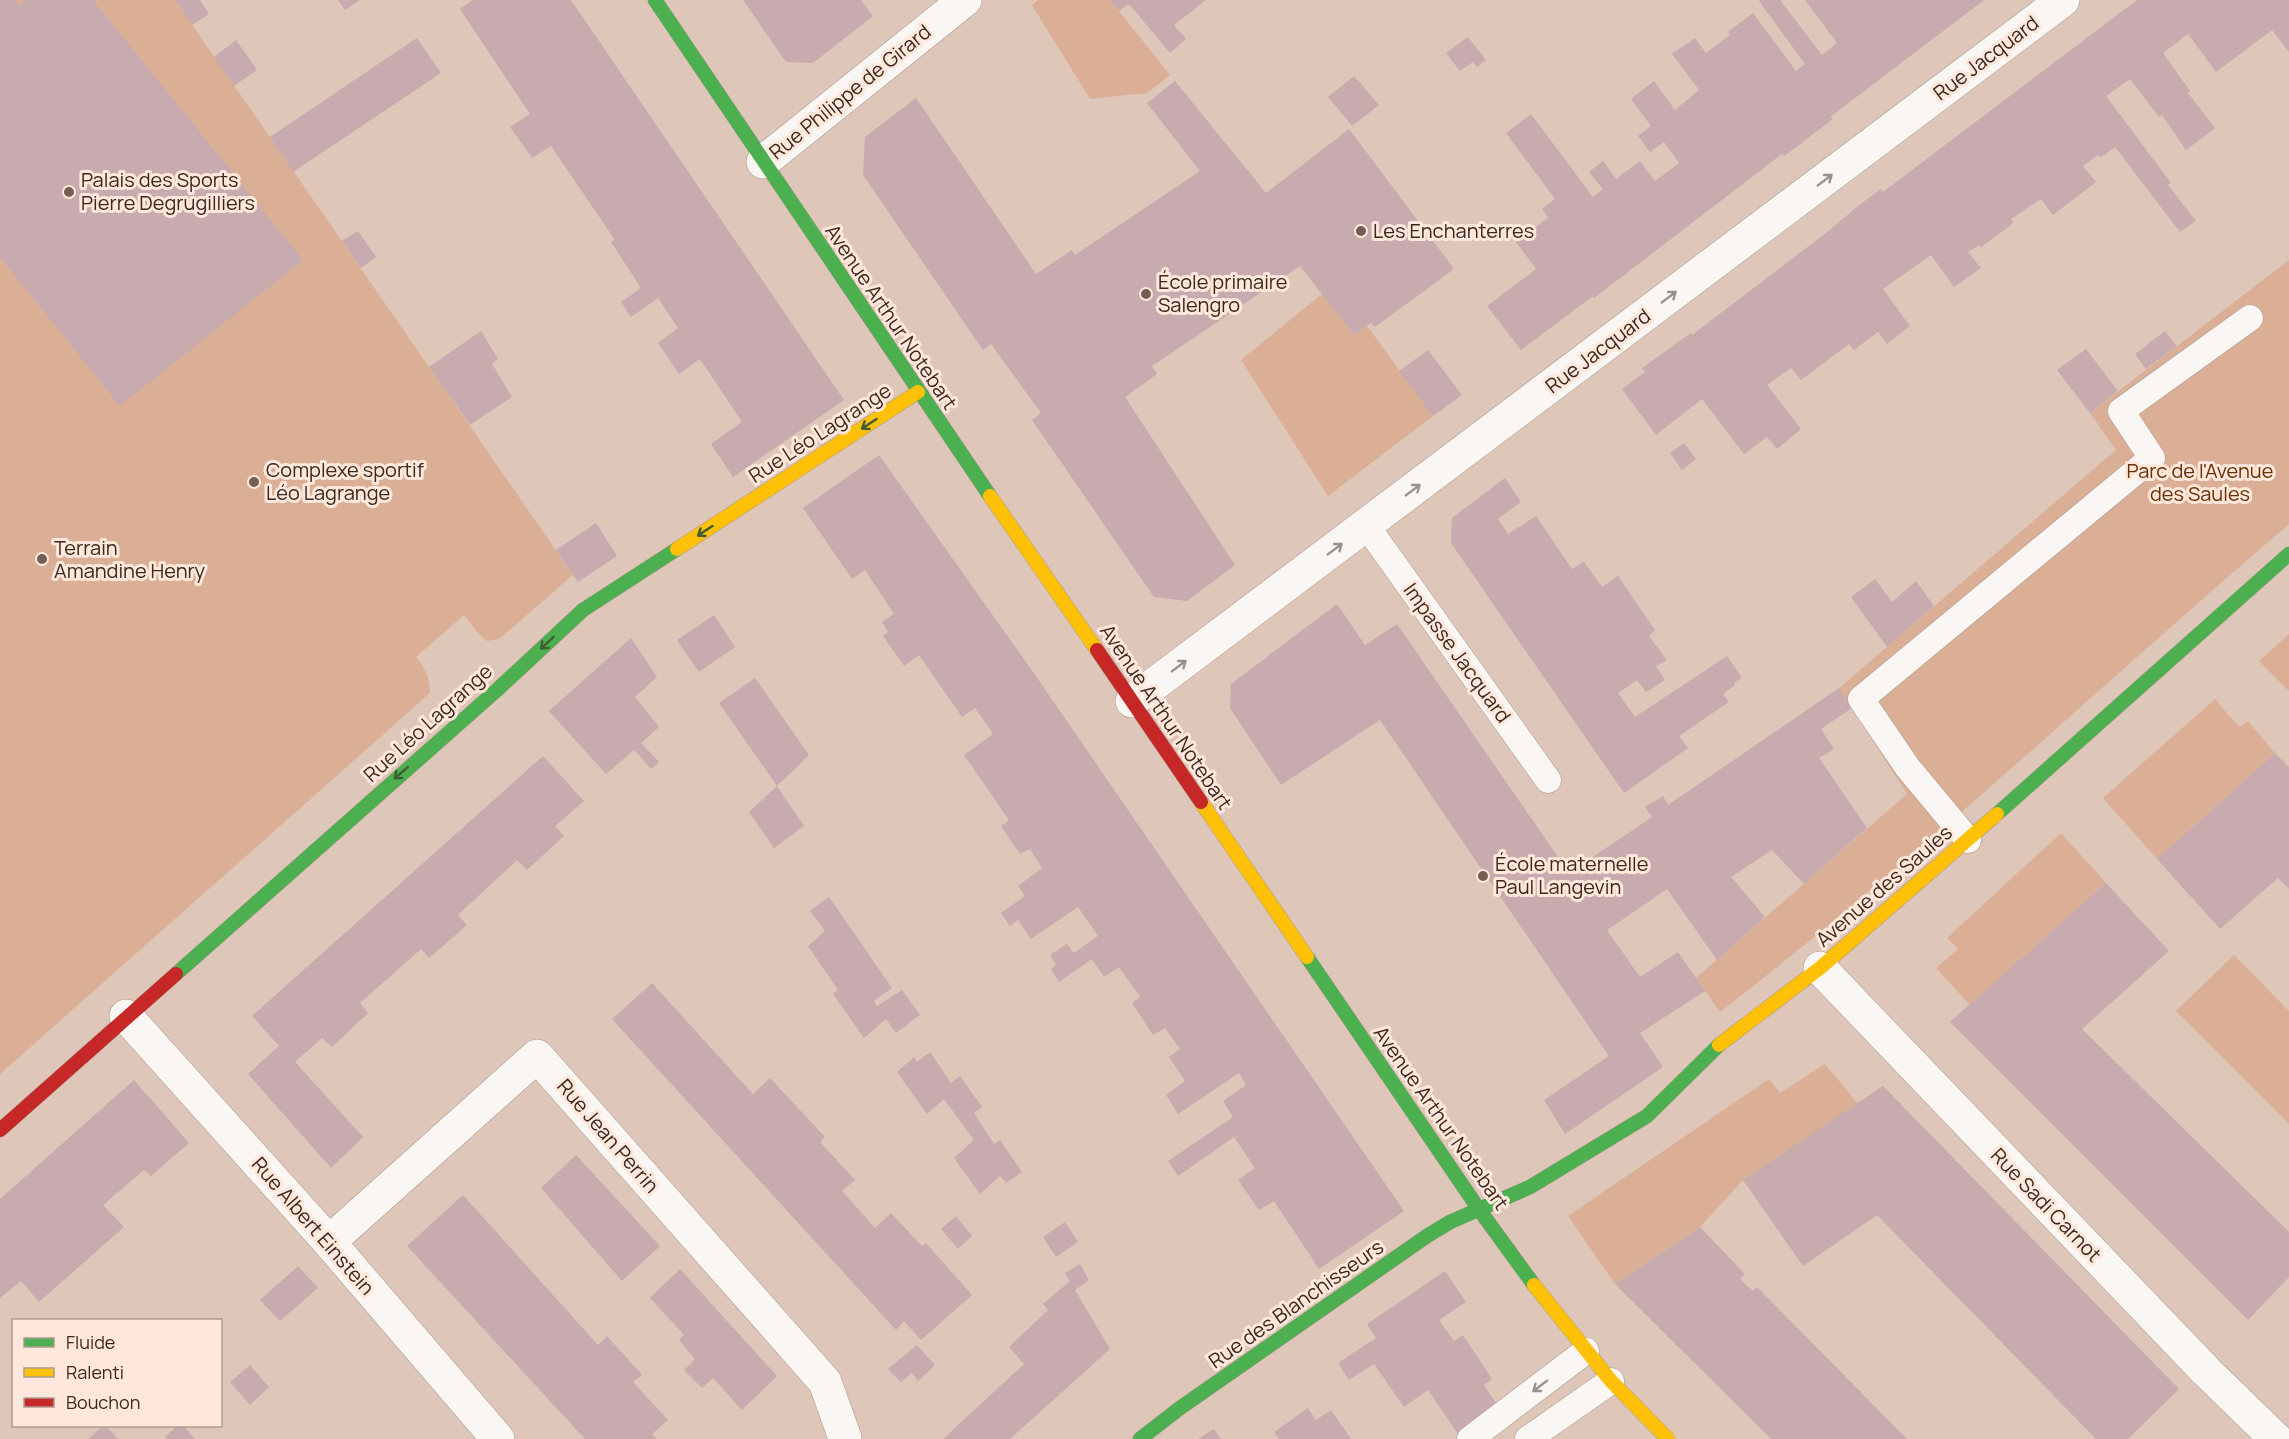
<svg xmlns="http://www.w3.org/2000/svg" width="2289" height="1439" font-family="Manrope,sans-serif">
	<rect width="100%" height="100%" fill="#dec6b8"/>
	<path fill="#daaf96" d="M0,0H175L573,575L499,639L487,641L478,633L464,615L416,657C425,668 430,678 430,693L0,1074Z
		M1038,0H1110L1170,75L1147,93L1090,99L1032,5Z
		M2289,260V524C2099,687 1918,859 1720,1012L1696,978L1907,794L1839,688L2116,450L2090,413Z
		M1322,294L1354,335L1367,326L1433,416L1328,496L1241,360Z
		M2289,634V691L2259,661Z
		M2215,699L2239,727L2248,721L2275,753L2157,859L2103,798Z
		M2061,833L2106,883L1970,1005L1936,968L1958,949L1947,938Z
		M2234,955L2289,1011V1124L2176,1011Z
		M1825,1064L1858,1104L1743,1180L1700,1227L1615,1284L1568,1216L1769,1079L1780,1093Z"/>
	<path fill="#c8abae" d="M0,0H15L19,5L25,0H93L303,260L120,406L0,257Z
		M175,0H200L209,14L192,25Z
		M338,0H360L345,10Z
		M473,0H571L844,400L733,477L711,444L742,422L700,359L679,374L658,343L678,328L658,298L631,317L621,302L641,288L611,242L615,240L551,146L532,158L510,127L530,114L460,9Z
		M743,0H861L873,16L813,63L786,62Z
		M1110,0H1206L1174,25L1186,39L1170,53L1129,4L1119,11Z
		M1760,0H1780L1822,55L1837,43L1805,0H1984L1830,117L1833,119L1795,148L1784,156L1782,154L1594,298L1593,296L1521,350L1487,306L1536,269L1516,242L1548,218L1542,209L1555,199L1506,133L1531,114L1593,197L1603,189L1589,172L1603,161L1616,179L1640,161L1655,181L1679,163L1664,142L1650,152L1638,136L1651,126L1631,99L1654,81L1675,110L1699,90L1672,54L1695,38L1706,53L1730,35L1728,32L1753,13L1796,71L1805,64L1759,1Z
		M2137,0H2289V52L2272,30L2216,72L2188,34L2163,53L2190,91L2188,93L2215,128L2186,150L2162,115L2159,117L2130,79L2106,96L2171,183L2168,185L2196,221L2180,232L2115,147L2100,158L2098,155L2083,166L2096,182L2053,215L2041,199L2011,219L2014,222L1999,234L1981,247L1979,245L1968,252L1981,268L1954,287L1931,255L1883,289L1910,326L1887,344L1878,332L1854,350L1849,344L1801,380L1791,368L1767,385L1801,429L1777,449L1767,437L1744,454L1702,399L1656,435L1622,389L1645,372L1642,368L1691,333L1692,335L1826,233L1858,206L1881,189L1883,192Z
		M1468,37L1486,60L1477,67L1473,62L1460,71L1446,53Z
		M417,38L441,73L293,172L270,137Z
		M236,40L257,70L234,86L214,57Z
		M1354,76L1379,105L1352,126L1328,97Z
		M1175,81L1266,193L1349,129L1454,269L1375,327L1371,323L1354,335L1300,266L1152,366L1157,374L1125,397L1235,565L1187,601L1154,597L1032,420L1041,413L991,344L983,350L863,175L865,137L916,98L1036,274L1072,250L1075,255L1200,171L1147,103Z
		M358,231L376,257L361,268L342,241Z
		M481,331L498,359L492,364L512,397L470,425L429,367Z
		M2165,331L2177,346L2146,369L2135,354Z
		M2086,349L2118,391L2090,413L2057,370Z
		M1428,350L1462,395L1433,416L1399,371Z
		M1684,443L1696,459L1682,470L1670,453Z
		M879,455L1031,669L1404,1211L1319,1269L1274,1201L1259,1210L1238,1180L1255,1168L1234,1137L1178,1176L1168,1161L1233,1117L1223,1101L1246,1085L1239,1073L1178,1114L1166,1095L1185,1081L1169,1057L1180,1049L1165,1028L1153,1035L1132,1003L1140,997L1119,967L1104,977L1092,959L1059,982L1051,969L1056,965L1050,955L1067,944L1074,953L1098,936L1078,907L1031,939L1018,920L1010,926L1001,913L1025,896L1018,886L1042,868L1030,849L1020,854L1001,826L1009,820L964,755L993,734L975,708L962,717L919,655L904,666L883,636L888,632L882,622L894,614L865,570L852,579L803,508Z
		M1505,478L1521,502L1498,519L1508,534L1536,516L1572,569L1584,562L1602,587L1618,576L1655,630L1649,636L1667,660L1656,666L1665,680L1646,692L1637,680L1618,693L1635,717L1727,656L1742,678L1734,683L1735,685L1723,694L1729,702L1679,736L1688,748L1624,793L1451,543L1452,518Z
		M596,523L617,556L578,582L556,550Z
		M1875,579L1892,602L1916,581L1934,606L1887,647L1851,597Z
		M1337,604L1365,645L1397,624L1569,873L1652,817L1645,807L1663,796L1668,805L1839,688L1852,708L1821,729L1834,749L1819,758L1867,828L1804,884L1772,850L1731,877L1765,917L1717,960L1667,889L1607,930L1640,977L1678,952L1705,991L1640,1033L1663,1067L1565,1134L1544,1100L1609,1056L1380,720L1281,785L1230,708L1231,684Z
		M714,615L735,647L699,672L677,640Z
		M631,638L657,677L635,697L659,727L641,743L659,762L651,769L634,750L606,774L549,711Z
		M755,678L809,755L777,786L804,826L774,848L749,812L777,786L719,703Z
		M2275,753L2289,767V889L2278,878L2220,929L2157,859Z
		M543,756L584,801L555,826L564,836L527,870L517,860L458,915L467,925L429,958L421,949L360,1003L368,1013L332,1047L322,1038L295,1062L363,1137L331,1168L248,1074L279,1046L252,1016Z
		M2106,883L2169,951L2082,1029L2289,1232V1277L2248,1320L1950,1022Z
		M829,897L892,988L874,1001L877,1006L902,990L920,1015L896,1033L886,1019L864,1038L833,994L838,990L808,946L825,931L810,911Z
		M652,983L753,1094L770,1078L825,1137L820,1142L855,1180L842,1191L875,1228L891,1213L922,1246L926,1243L972,1295L921,1340L904,1321L896,1330L612,1019Z
		M930,1052L951,1083L960,1076L982,1107L974,1113L994,1144L1000,1140L1022,1172L1006,1183L1000,1176L980,1194L954,1158L974,1140L944,1099L927,1114L897,1072L914,1057L917,1062Z
		M134,1080L189,1143L151,1176L144,1170L103,1205L124,1227L39,1302L21,1281L0,1298V1199Z
		M1883,1086L2179,1389L2128,1439H2096L1877,1215L1803,1266L1743,1180Z
		M576,1155L660,1246L622,1281L541,1188Z
		M463,1195L598,1345L607,1336L642,1375L633,1382L668,1420L652,1434L657,1439H585L407,1246Z
		M956,1216L972,1236L958,1249L941,1229Z
		M1065,1222L1078,1242L1056,1257L1043,1237Z
		M1700,1227L1745,1274L1740,1279L1753,1291L1757,1287L1907,1439H1771L1615,1284Z
		M1080,1264L1089,1280L1075,1290L1110,1349L1010,1439H943L1024,1364L1009,1347L1048,1310L1043,1304L1070,1281L1065,1273Z
		M298,1266L318,1288L280,1321L260,1300Z
		M680,1269L777,1376L742,1410L713,1378L702,1388L684,1370L695,1359L679,1340L684,1335L650,1298Z
		M1445,1271L1466,1302L1439,1320L1454,1341L1463,1335L1492,1379L1484,1385L1500,1409L1460,1437L1428,1390L1404,1407L1374,1364L1349,1380L1338,1363L1376,1338L1367,1324Z
		M917,1345L935,1365L918,1381L912,1373L901,1382L888,1369Z
		M250,1365L269,1387L250,1405L230,1382Z
		M1308,1408L1316,1420L1331,1410L1351,1439H1279L1274,1432Z
		M103,1426H106L118,1439H88Z
		M177,1426H184L195,1439H167L165,1437Z
		M1214,1429L1221,1439H1198Z"/>
	<g fill="none" stroke-linecap="round" stroke-linejoin="round">
		<g stroke="#ab998e" stroke-width="27">
			<path id="lane" d="M1366,525L1548,780
				M1968,840L1908,768L1861,699L2152,458L2121,411L2250,318
				M1470,1439L1586,1351
				M1528,1439L1611,1381"/>
		</g>
		<g stroke="#ab998e" stroke-width="34">
			<path id="street" d="M763,162L965,0
				M1132,701L2063,0
				M1820,968L2207,1372L2276,1439
				M126,1016L329,1242L498,1439
				M329,1242L537,1056L825,1382L845,1438"/>
		</g>
		<g stroke="#ab998e" stroke-width="15">
			<path id="fast" d="M655,0L990,496
				M1997,814L2289,554
				M1307,957L1478,1208L1534,1285
				M176,974L498,689L583,610L677,549
				M1140,1439L1180,1408L1427,1236L1450,1222L1530,1187L1647,1116L1719,1045"/>
		</g>
		<g stroke="#ab998e" stroke-width="15">
			<path id="slow" d="M990,496L1097,650
				M677,549L918,392
				M1201,802L1307,957
				M1719,1045L1820,968L1997,814
				M1534,1285L1611,1381L1668,1439"/>
		</g>
		<g stroke="#ab998e" stroke-width="15">
			<path id="jam" d="M1097,650L1201,802
				M0,1130L176,974"/>
		</g>
		<use href="#lane" stroke="#faf6f4" stroke-width="26"/>
		<use href="#street" stroke="#faf6f4" stroke-width="33"/>
		<use href="#fast" stroke="#4caf50" stroke-width="14"/>
		<use href="#slow" stroke="#ffc107" stroke-width="14"/>
		<use href="#jam" stroke="#c62828" stroke-width="14"/>
	</g>
	<defs><path id="oneway-shaft" d="M-6 0H5M1.5-3L5.5 0L1.5 3" fill="none" stroke-width="1.6" stroke-linecap="round" stroke-linejoin="round" transform="scale(1.5)"/></defs>
	<g stroke="#9a8f89">
		<use href="#oneway-shaft" transform="translate(1825 180) rotate(-37)"/>
		<use href="#oneway-shaft" transform="translate(1669 297) rotate(-37)"/>
		<use href="#oneway-shaft" transform="translate(1413 490) rotate(-37)"/>
		<use href="#oneway-shaft" transform="translate(1335 549) rotate(-37)"/>
		<use href="#oneway-shaft" transform="translate(1179 666) rotate(-37)"/>
		<use href="#oneway-shaft" transform="translate(1540 1386) rotate(143)"/>
	</g>
	<g stroke="#415e32">
		<use href="#oneway-shaft" transform="translate(869 424) rotate(147)"/>
		<use href="#oneway-shaft" transform="translate(705 531) rotate(147)"/>
		<use href="#oneway-shaft" transform="translate(547 643) rotate(137)"/>
		<use href="#oneway-shaft" transform="translate(401 773) rotate(139)"/>
	</g>
	<g fill="#735f54" stroke="#ffe8db" stroke-width="2">
		<circle cx="69" cy="192" r="6"/>
		<circle cx="1361" cy="231" r="6"/>
		<circle cx="1146" cy="294" r="6"/>
		<circle cx="254" cy="482" r="6"/>
		<circle cx="42" cy="559" r="6"/>
		<circle cx="1483" cy="876" r="6"/>
	</g>
	<g text-anchor="middle" stroke-width="6" stroke-linejoin="round" paint-order="stroke">
		<g font-size="20" fill="#39281e" stroke="#ffe8db">
			<text transform="translate(1986 58) rotate(-37)" y="7">Rue Jacquard</text>
			<text transform="translate(850 92) rotate(-39)" y="7">Rue Philippe de Girard</text>
			<text transform="translate(891 317) rotate(56)" y="7">Avenue Arthur Notebart</text>
			<text transform="translate(1598 351) rotate(-37)" y="7">Rue Jacquard</text>
			<text transform="translate(820 433) rotate(-33)" y="7">Rue Léo Lagrange</text>
			<text transform="translate(1457 653) rotate(54)" y="7">Impasse Jacquard</text>
			<text transform="translate(1166 717) rotate(56)" y="7">Avenue Arthur Notebart</text>
			<text transform="translate(428 723) rotate(-42)" y="7">Rue Léo Lagrange</text>
			<text transform="translate(1884 886) rotate(-41)" y="7">Avenue des Saules</text>
			<text transform="translate(1441 1118) rotate(55)" y="7">Avenue Arthur Notebart</text>
			<text transform="translate(608 1136) rotate(49)" y="7">Rue Jean Perrin</text>
			<text transform="translate(2046 1205) rotate(46)" y="7">Rue Sadi Carnot</text>
			<text transform="translate(313 1226) rotate(49)" y="7">Rue Albert Einstein</text>
			<text transform="translate(1296 1304) rotate(-35)" y="7">Rue des Blanchisseurs</text>
		</g>
		<g font-size="20" fill="#39281e" stroke="#ffe8db" text-anchor="start">
			<text x="81" y="187">Palais des Sports<tspan x="81" dy="23">Pierre Degrugilliers</tspan></text>
			<text x="1373" y="238">Les Enchanterres</text>
			<text x="1158" y="289">École primaire<tspan x="1158" dy="23">Salengro</tspan></text>
			<text x="266" y="477">Complexe sportif<tspan x="266" dy="23">Léo Lagrange</tspan></text>
			<text x="54" y="555">Terrain<tspan x="54" dy="23">Amandine Henry</tspan></text>
			<text x="1495" y="871">École maternelle<tspan x="1495" dy="23">Paul Langevin</tspan></text>
		</g>
		<g font-size="20" fill="#693004" stroke="#ffe8db">
			<text x="2200" y="478">Parc de l'Avenue<tspan x="2200" dy="23">des Saules</tspan></text>
		</g>
	</g>
	<rect x="12" y="1319" width="210" height="108" fill="#ffe8db" stroke="#b09b8f" stroke-width="1.5"/>
	<rect x="24" y="1338" width="30" height="9" fill="#4caf50" stroke="#b09b8f" stroke-width="1.5"/>
	<text x="66" y="1349" font-size="18" fill="#39281e">Fluide</text>
	<rect x="24" y="1368" width="30" height="9" fill="#ffc107" stroke="#b09b8f" stroke-width="1.5"/>
	<text x="66" y="1379" font-size="18" fill="#39281e">Ralenti</text>
	<rect x="24" y="1398" width="30" height="9" fill="#c62828" stroke="#b09b8f" stroke-width="1.5"/>
	<text x="66" y="1409" font-size="18" fill="#39281e">Bouchon</text>
</svg>
